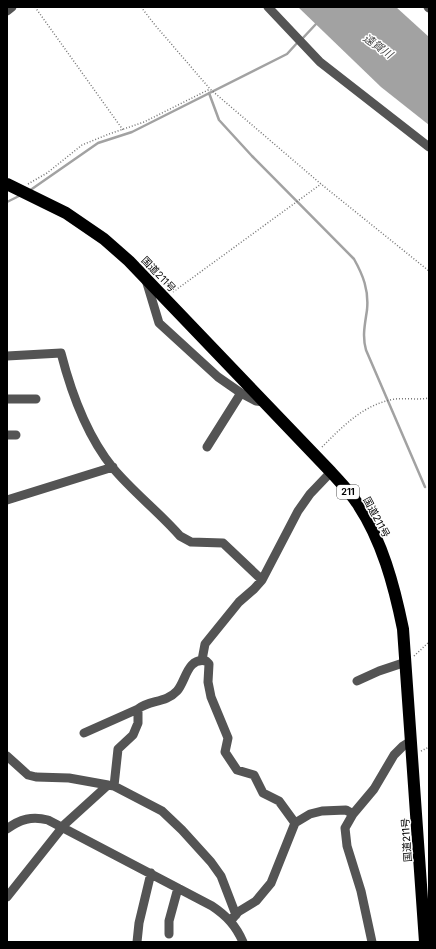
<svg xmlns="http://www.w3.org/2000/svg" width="436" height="949" font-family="Inter,'Noto Sans JP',sans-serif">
	<rect width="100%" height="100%" fill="#fff"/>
	<path fill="#a2a2a2" d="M298,7H396L429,37V125L381,87Z"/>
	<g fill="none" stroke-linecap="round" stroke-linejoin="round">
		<path stroke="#a2a2a2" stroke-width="2.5" d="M302,39L316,24
			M209,93L219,120L252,156L354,259C363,275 369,290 367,310C365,324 362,336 366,350L425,487
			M29,191L98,143L132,132L287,54L298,42
			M7,202L21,195"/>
		<path stroke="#767676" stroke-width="1.5" stroke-dasharray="1 2" stroke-linecap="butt" d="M35,7L123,130
			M141,7L155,25L210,89L321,184L429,271
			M28,184L47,173L82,145L109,134L144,122L210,89
			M173,292L321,184
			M322,447C343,426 364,404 395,399C406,398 418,400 429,398
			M414,656L429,642
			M421,751L429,747"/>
		<path stroke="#545454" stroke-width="9" d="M268,7L320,62L429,147
			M428,7L429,8
			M7,11L12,7
			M146,280L159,323L218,377L241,393L256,401L265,402
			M7,356L61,353C71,392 87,436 113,468C133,492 159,512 180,536L191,542L223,543L262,580
			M7,399H36
			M7,435H16
			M207,447L241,393
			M7,500L113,467
			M202,660L205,644L239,602L254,589L262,580L298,511L310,494L331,472
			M357,681L379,671L406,662
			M84,733L138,709
			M7,756L28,775L36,777L69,778L108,785
			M114,786L162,811L182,830L211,862L221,876L236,915
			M7,829C20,819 32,816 48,820L212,906C227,916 236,926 243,942
			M7,897L65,824L108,785L114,786L118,749L133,735L138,723V709C149,700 166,703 177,691C186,681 187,657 206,661L209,664L208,682L211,697L228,738L225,752L237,770L254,775L263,793L279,801L295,823
			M233,918L238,912L256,901L271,883L295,823L310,814L322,811L346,810L353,814
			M169,934V921L178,888
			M137,942L139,923L151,873
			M372,942L361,891L347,846L345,828L353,814L374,789L394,755L403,746L411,741"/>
		<path stroke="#000" stroke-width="12" d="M7,184L66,213L104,239L129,261L331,472C340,482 350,492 357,503C382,540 394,585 403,629L425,942"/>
	</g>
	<g text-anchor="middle" stroke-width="3" stroke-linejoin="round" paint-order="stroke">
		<rect fill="#fff" stroke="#4c4c4c" stroke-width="1" x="337" y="485" width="22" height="14" rx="3"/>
		<g font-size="9" font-weight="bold" fill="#000">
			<text x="348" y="495">211</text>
		</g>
		<g font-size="10" fill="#000" stroke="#fff">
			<text transform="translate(159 274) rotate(46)" y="4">国道211号</text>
			<text transform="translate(377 517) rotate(62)" y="4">国道211号</text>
			<text transform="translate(406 840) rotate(-94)" y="4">国道211号</text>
		</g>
		<g font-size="11" font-style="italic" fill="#434343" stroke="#fff">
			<text transform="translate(378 46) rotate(35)" y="4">遠賀川</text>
		</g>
	</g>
	<rect width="436" height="949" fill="none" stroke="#000000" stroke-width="16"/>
</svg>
